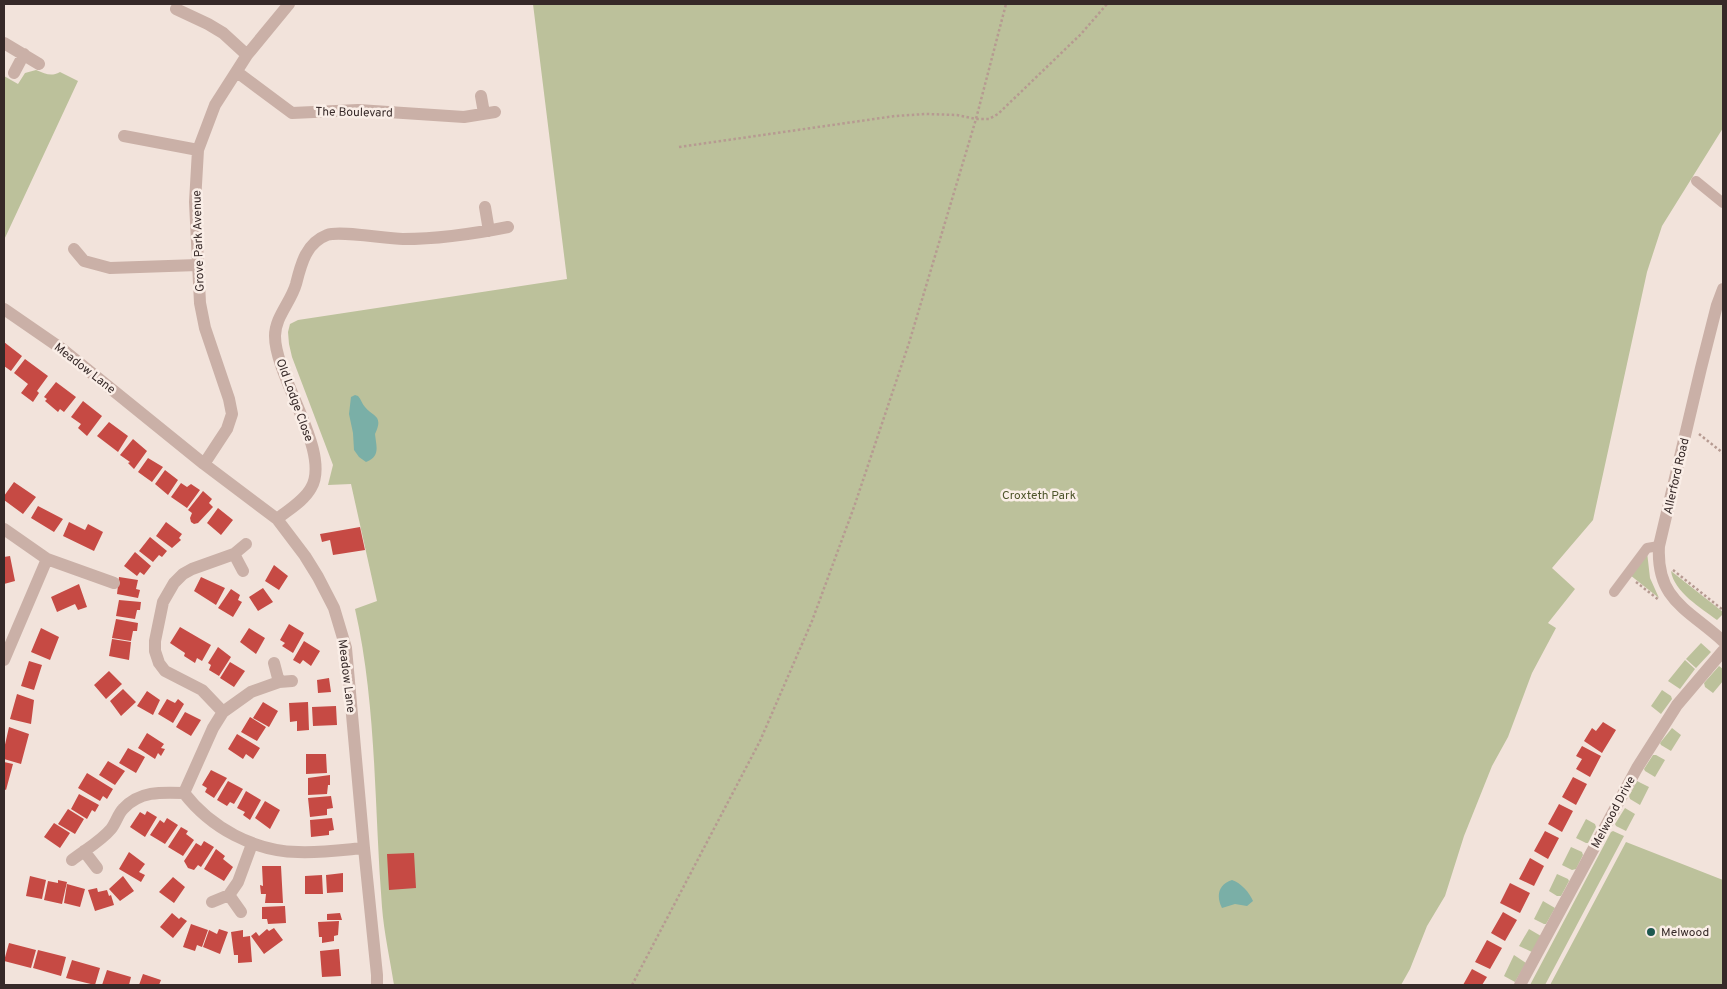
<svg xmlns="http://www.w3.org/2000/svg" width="1727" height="989" font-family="Overpass,sans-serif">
	<rect width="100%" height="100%" fill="#f2e3db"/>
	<path fill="#bcc19b" d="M533,4H1723V128L1662,226L1647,272L1593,520L1552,568L1575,589L1548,623L1556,628L1532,673L1508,737L1492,766L1464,836L1445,896L1427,926L1410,969L1401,985H394C390,959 384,933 382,907C374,807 377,706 355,609L377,601L351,484L328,485L333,465L292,357L289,344L288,332L290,324L298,320L567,279Z
		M36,70C46,74 51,77 60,72L78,81L4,240V76L18,84L25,73Z
		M1647,552L1650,578L1659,598L1630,575Z
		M1671,571L1723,612V614L1717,620C1701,608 1674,592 1671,571Z
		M1701,643L1711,652L1696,668L1686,659Z
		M1685,660L1695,669L1680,689L1668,681Z
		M1719,666L1723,669V681L1713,693L1705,687L1704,683Z
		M1662,690L1671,696L1672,699L1661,714L1651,706Z
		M1672,728L1681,735L1671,751L1661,745L1660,743Z
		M1653,755H1656L1665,760L1655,777L1645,771L1644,769Z
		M1637,781L1649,787L1640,805L1630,799L1629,796Z
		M1625,808L1635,814L1626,831L1616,826L1615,824Z
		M1586,819L1595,824L1596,827L1588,843H1586L1576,838Z
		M1613,831L1624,836L1545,985H1530L1611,832Z
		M1626,842L1723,880V985H1550Z
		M1571,847L1582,852L1583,855L1576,869L1572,870L1562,865Z
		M1557,874L1568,879L1569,881L1561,896H1557L1549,891Z
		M1543,901L1555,908L1546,924H1544L1534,919Z
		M1529,929L1541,936L1532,952L1519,946Z
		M1514,955L1526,963L1515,982L1504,976Z"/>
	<path fill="#7aafa7" d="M355,395L358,396C361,399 362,404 365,407C373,417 384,415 375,434C376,445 381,457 366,462L359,457L354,450L353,433L349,414L351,397Z
		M1232,880C1240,882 1250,893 1253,901L1247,906L1235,904L1222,908C1216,897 1218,884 1232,880Z"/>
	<path fill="#c64a44" d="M4,342L22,356L11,371L4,366Z
		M25,359L48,376L37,391L39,393L33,402L21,393L28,384L14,373Z
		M56,382L76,397L64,412L60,409L58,412L45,401L47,399L44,397Z
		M83,401L102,416L87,436L78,428L81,424L71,417Z
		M109,422L128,436L118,452L97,436Z
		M133,439L147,451L134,469L128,463L130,462L120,455Z
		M148,458L163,467L152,482L138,472Z
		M165,470L178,480L168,495L155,484Z
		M14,482L36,497L23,514L4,500V496Z
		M181,483L187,487L191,484L200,490L187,508L171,497Z
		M203,491L212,499L209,503L213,507L198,523L194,524L191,522L190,518L192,513L188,510Z
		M38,506L63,519L54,532L31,518Z
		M218,508L233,520L221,535L207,523Z
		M69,522L85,530L88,524L103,532L94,551L63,536Z
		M166,522L182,534L179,538L181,540L172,548L156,536Z
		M360,527L365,550L333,555L330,540L322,542L320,534Z
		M150,537L167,551L162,557L159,555L153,562L139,551Z
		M135,552L151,566L144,575L140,572L137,576L124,566Z
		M10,556L15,581L4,584V557Z
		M274,565L288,576L279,590L265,581Z
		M119,577L138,580L136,589L140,590L138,598L117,594Z
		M201,577L225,588L216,605L194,591Z
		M79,584L87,607L78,610L75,604L57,612L51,597Z
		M263,588L273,602L258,611L249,597Z
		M231,589L240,595L238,600L242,602L233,617L218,608Z
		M119,600L141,602L140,610H137L135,619L116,616Z
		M116,619L138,623L137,631H133L131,641L112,638Z
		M289,624L304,633L293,653L282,646L285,643L280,640Z
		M180,627L211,645L202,661L197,658L195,663L184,656L185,653L170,643Z
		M41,628L59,637L50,660L31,652Z
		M249,628L265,638L256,654L240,642Z
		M112,639L131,642L129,660L109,656Z
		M304,641L320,651L311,666L303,660L300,664L293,660Z
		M218,647L231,657L219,676L209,670L211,665L208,663Z
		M29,661L42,665L34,690L21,686Z
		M230,662L245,671L234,687L220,678Z
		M109,671L122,684L106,699L94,685Z
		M329,678L331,692L318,693L317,680Z
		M123,689L136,702L121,716L110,701Z
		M147,691L160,700L153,715L137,706Z
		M17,694L34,700L31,724L10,719Z
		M167,699L175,703L178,699L184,704L173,723L158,714Z
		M263,702L278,711L269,727L253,718Z
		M308,702L309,730L297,731V721L290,722L289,703Z
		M336,706L337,725L313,726L312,707Z
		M185,712L201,720L191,736L176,727Z
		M250,717L266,727L257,741L241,732Z
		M1603,722L1616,730L1602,753L1584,741L1592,728L1596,731Z
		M9,727L29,734L21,764L4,759V749Z
		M147,733L164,744L161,748L165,749L161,756L158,753L155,759L138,748Z
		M237,734L260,748L253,759L246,754L243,759L228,749Z
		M1582,746L1601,756L1590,777L1576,769L1582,759L1576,756Z
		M128,748L145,757L136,773L119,763Z
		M306,754H326L327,773L306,774Z
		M108,761L125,771L115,785L99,775Z
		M4,762L13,764L6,790L4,789Z
		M211,770L227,778L214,798L205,792L207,788L202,785Z
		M87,773L113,789L107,799L103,796L100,801L78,788Z
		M330,775V785H328L327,794L308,795V778Z
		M1573,777L1587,784L1576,805L1562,797Z
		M228,781L243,789L234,804L230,802L227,806L217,800Z
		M246,791L261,800L250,820L243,815L245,812L237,808Z
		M79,794L99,805L95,812L92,810L87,819L71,809Z
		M331,796L333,808L327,809V815L310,817L308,798Z
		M265,801L280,810L270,829L255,818Z
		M1559,804L1573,811L1562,832L1548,824Z
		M68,809L84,819L75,834L58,824Z
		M147,811L157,817L145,837L130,827L140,812L145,815Z
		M167,818L178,825L165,844L150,835L160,820L164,823Z
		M332,818L334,830L329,831V835L311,837L310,820Z
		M54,823L70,833L60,848L44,837Z
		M181,827L188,831L186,834L194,840L183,856L168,847Z
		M1545,831L1559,838L1548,859L1534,851Z
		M204,841L214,847L201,867L198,865L194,870L188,868L184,861L196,843L201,846Z
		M216,849L225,856L223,859L233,867L224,881L204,869Z
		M129,852L145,864L139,872L145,875L141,882L119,869Z
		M414,853L416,888L389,890L387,854Z
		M1530,858L1544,866L1534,886L1519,879Z
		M262,866H281L283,903H265L266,894H261L260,885L263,886Z
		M343,873V892L327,893L326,875Z
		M322,875L323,894H305V876Z
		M30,876L46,880L42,899L26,896Z
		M123,876L134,891L120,901L109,889Z
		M173,877L185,887L174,903L159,892Z
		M58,880L67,882L62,904L44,900L48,881L58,883Z
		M1510,883L1530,893L1520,913L1500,903Z
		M67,884L85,889L80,907L64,903Z
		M97,888L98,892L107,890L109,896L111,895L114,905L95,911L88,890Z
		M285,906L286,923L268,924L267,919H262V907Z
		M1503,912L1517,920L1505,941L1491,933Z
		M172,913L179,919L181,917L187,921L173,938L160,927Z
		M340,913L342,920H327V914Z
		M339,921L338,935L334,936V941L322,943V937H319L318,922Z
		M191,924L208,930L202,947L197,945L195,951L183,947Z
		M274,928L283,940L264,954L251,936L256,932L259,936L267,929L269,931Z
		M219,929L228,932L220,954L203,947L209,930L217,934Z
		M243,930V937L250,936L252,962L238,963V955H234L231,932Z
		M1487,940L1502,948L1490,969L1475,962Z
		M9,943L36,950L31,968L4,961Z
		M339,949L341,976L322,977L320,951Z
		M38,950L66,957L61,976L33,968Z
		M72,960L100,968L95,985L66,978Z
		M1472,969L1487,977L1482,985H1463Z
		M107,970L131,977L129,985H102Z
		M143,974L161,980L159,985H139Z"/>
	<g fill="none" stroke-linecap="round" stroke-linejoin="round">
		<path stroke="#b69a91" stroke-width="2.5" stroke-dasharray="2.5 2.5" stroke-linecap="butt" d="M679,147L895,116L926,114L957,115L976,119H989L998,114L1081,34L1107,4
			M1699,434L1723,453
			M1673,570L1723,610
			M1636,582L1659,600
			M632,985L760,741L812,621L854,507L909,343L976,119L1006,4"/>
		<path stroke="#cab0a7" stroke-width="10" d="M1696,181L1723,203
			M1614,592L1647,548L1659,546"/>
		<path stroke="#cab0a7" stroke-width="12" d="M176,9L208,24L223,33L247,55
			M4,43L39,64
			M237,72L292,113L358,110L464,117L495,112
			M14,73L24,54
			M481,96L484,113
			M124,136L198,150
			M485,207L489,231
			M74,249L84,261L110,268L198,265
			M1723,289L1717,305L1701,368L1659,546C1656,600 1688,609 1723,641
			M4,309L62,349L204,464L277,519L305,556L318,577L334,608L346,648L364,848L377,975V985
			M204,464L227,429L232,414L229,399L205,328L200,303L195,202L198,150L215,105L247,55L289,4
			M277,519C288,510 304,501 311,488C332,453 275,377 275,336C275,317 291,302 296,284C301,264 306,243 327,235C340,230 385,239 403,239C439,239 473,234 508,227
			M4,529L47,559L114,583
			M234,554L243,571
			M4,660L47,559
			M274,663L279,682
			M223,712L202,690L165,671L159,663L155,651V641L163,602L174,583L183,574L192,569L234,554L246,544
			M184,793L213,728L223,712L251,692L279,682L292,681
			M84,851L97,868
			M72,860C85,850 101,841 111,829C116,823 118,814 123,809C139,791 161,792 184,793C211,828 254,851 298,852C319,853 342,850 364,848
			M229,895L241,912
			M212,902L229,895L238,882L252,844
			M1520,985L1637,768L1677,705L1723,651"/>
	</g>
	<circle fill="#1d5850" stroke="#faeee7" stroke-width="2" cx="1651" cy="932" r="5"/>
	<g text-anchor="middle" stroke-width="5" stroke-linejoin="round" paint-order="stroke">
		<g font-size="12" fill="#362928" stroke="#faeee7">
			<text transform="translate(354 112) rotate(1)" y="4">The Boulevard</text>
			<text transform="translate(198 241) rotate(-92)" y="4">Grove Park Avenue</text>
			<text transform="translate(85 368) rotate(38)" y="4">Meadow Lane</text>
			<text transform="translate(295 400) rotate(70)" y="4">Old Lodge Close</text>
			<text transform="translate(1676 476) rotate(-77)" y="4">Allerford Road</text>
			<text transform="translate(347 676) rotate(83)" y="4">Meadow Lane</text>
			<text transform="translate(1613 812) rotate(-62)" y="4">Melwood Drive</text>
		</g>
		<g font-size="12" fill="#4e552b" stroke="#faeee7">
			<text x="1039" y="499">Croxteth Park</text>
		</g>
		<g font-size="12" fill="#362928" stroke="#faeee7" text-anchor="start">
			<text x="1661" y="936">Melwood</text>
		</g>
	</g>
	<rect width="1727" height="989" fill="none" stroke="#362928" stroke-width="10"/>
</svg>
